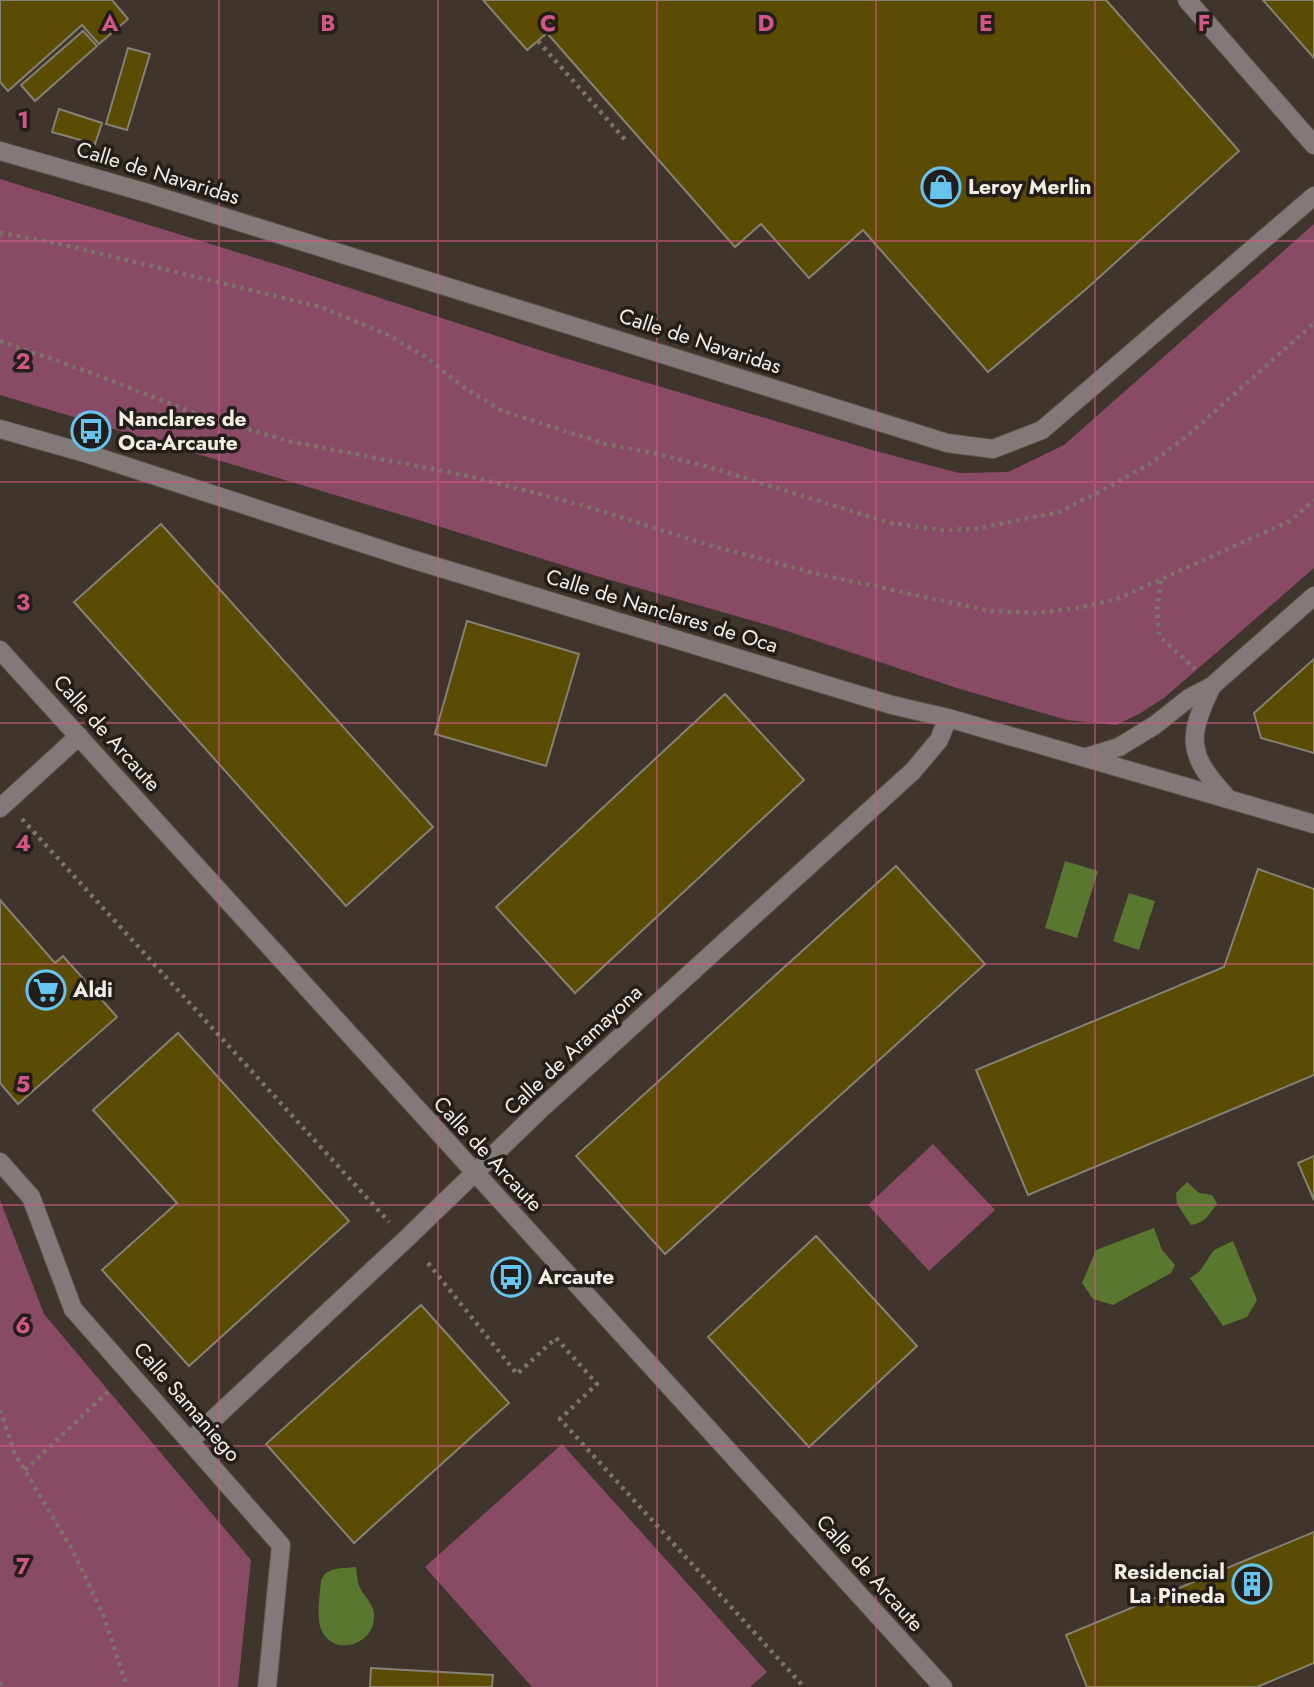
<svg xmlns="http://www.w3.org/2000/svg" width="1314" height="1687" font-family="Jost,sans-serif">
	<rect width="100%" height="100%" fill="#40352d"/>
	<path fill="#894a66" d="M0,179L285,267L561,357L879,452L959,473L1008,472L1064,445L1314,224V568L1164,698L1139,714L1116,725L1067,720L960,689L778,628L600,577L422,521L0,395Z
		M933,1144L995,1210L929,1271L868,1205Z
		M0,1200L44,1314L251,1560L238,1687H0Z
		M562,1444L767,1672L750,1687H532L425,1567Z"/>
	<path fill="#5a772f" d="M1065,861L1098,871L1077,938L1045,928Z
		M1129,893L1155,901L1139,950L1113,941Z
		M1187,1182L1199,1193L1212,1195L1217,1203C1210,1214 1205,1223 1191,1225L1177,1204L1176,1193Z
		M1154,1228L1162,1250L1175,1265L1171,1273L1113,1305L1093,1299L1082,1283L1096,1250Z
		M1233,1241L1257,1300L1247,1317L1223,1326L1190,1278L1199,1272L1214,1250Z
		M356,1567C357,1574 357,1582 360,1588C365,1598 375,1605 374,1617C374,1645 333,1658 321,1629C316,1616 320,1595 321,1581C326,1566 342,1569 356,1567Z"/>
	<path fill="#5b4b03" stroke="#858173" stroke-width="2" d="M0,0H112L128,19L99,44L82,25L8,91L0,82Z
		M483,0H1106L1239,151L1085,290L988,372L863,230L809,278L761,224L735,247L547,33L527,50Z
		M1263,0H1314V58Z
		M83,31L97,46L35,101L21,85Z
		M128,48L150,54L127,130L106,124Z
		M59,109L102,123L95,144L52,132Z
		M161,524L433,827L346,906L74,602Z
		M467,621L579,654L546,766L435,734Z
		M1314,659V753L1261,738L1254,713Z
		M725,694L804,780L575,993L496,907Z
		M896,866L985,964L665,1254L576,1156Z
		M1258,869L1314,889V1075L1028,1195L976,1070L1224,967Z
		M0,900L55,963L63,956L117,1017L18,1104L0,1083Z
		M178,1033L349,1221L189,1366L102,1270L177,1203L93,1110Z
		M1314,1156V1200L1298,1163Z
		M816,1236L917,1346L809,1447L708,1337Z
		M421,1305L509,1403L354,1543L266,1444Z
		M1314,1532V1663L1257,1687H1087L1066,1635Z
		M371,1668L493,1675L492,1687H370Z"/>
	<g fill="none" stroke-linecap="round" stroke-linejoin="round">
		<g stroke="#5d524b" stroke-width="20">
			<path id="minor" d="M1187,0L1314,145
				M0,151L147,193L947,443L993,449L1042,430L1314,196
				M0,429L85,453L408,558L892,705L948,718L1314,824
				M0,650L943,1687
				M1212,686C1188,736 1186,753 1225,795
				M1086,757L1119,747L1155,725L1189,698L1212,686L1314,596
				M0,808L79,736
				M0,1162L31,1197L73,1309L281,1545L267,1687
				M191,1440L405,1240L543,1107L913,771L939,740L948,718"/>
		</g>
		<path stroke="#7c736b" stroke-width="4.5" stroke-dasharray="3.5 5" stroke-linecap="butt" d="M538,41L628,143
			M0,233L52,242L321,307L388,335L424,356L466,389L503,411L606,444L658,454L709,467L890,523L942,530L974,529L1059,512L1107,488L1148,465L1186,437L1314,323
			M0,341L89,372L194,413L288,441L469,476L585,506L712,546L818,574L991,611L1035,613L1079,608L1117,599L1290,521L1314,500
			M1161,581L1157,609L1159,636L1195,669
			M22,819L389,1222
			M428,1263L517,1374L556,1338L597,1384L560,1419L804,1687
			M0,1410L15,1454L73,1551L104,1617L127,1687
			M25,1470L111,1389
			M0,1682L2,1687"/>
		<use href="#minor" stroke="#827a79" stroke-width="18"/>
	</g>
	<path fill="none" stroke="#d15885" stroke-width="2" stroke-opacity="0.55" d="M219,0V1687M438,0V1687M657,0V1687M876,0V1687M1095,0V1687M0,241H1314M0,482H1314M0,723H1314M0,964H1314M0,1205H1314M0,1446H1314"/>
	<defs>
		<g id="shop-ring" transform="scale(2.0125)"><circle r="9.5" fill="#231e1a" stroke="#66c4ef" stroke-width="1.5"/><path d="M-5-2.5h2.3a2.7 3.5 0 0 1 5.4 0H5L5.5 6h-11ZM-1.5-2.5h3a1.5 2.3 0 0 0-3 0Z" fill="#66c4ef"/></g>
		<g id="bus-ring" transform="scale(2.0125)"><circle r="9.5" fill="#231e1a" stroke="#66c4ef" stroke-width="1.5"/><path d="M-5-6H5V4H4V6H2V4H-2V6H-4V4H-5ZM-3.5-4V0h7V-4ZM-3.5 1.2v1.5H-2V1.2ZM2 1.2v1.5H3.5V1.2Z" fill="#66c4ef"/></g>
		<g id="supermarket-ring" transform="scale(2.0125)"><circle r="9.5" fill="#231e1a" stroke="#66c4ef" stroke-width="1.5"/><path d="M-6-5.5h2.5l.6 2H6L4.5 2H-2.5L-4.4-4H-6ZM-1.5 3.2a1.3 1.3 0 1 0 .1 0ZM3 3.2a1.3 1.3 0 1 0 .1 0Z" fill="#66c4ef"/></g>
		<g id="building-ring" transform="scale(2.0125)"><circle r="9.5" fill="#231e1a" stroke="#66c4ef" stroke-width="1.5"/><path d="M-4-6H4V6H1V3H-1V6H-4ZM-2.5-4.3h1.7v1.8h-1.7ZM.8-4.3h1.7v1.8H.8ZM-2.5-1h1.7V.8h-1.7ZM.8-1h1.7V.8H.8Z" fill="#66c4ef"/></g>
	</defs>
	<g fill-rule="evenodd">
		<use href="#shop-ring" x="941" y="187"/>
		<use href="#bus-ring" x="91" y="431"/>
		<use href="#supermarket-ring" x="46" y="990"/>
		<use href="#bus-ring" x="511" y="1277"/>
		<use href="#building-ring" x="1252" y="1584"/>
	</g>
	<g text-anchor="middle" stroke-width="7" stroke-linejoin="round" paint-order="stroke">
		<g font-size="21" fill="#f4ede7" stroke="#231e1a">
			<text transform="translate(158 173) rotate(17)" y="7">Calle de Navaridas</text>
			<text transform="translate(700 341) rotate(18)" y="7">Calle de Navaridas</text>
			<text transform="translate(662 611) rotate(17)" y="7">Calle de Nanclares de Oca</text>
			<text transform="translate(107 733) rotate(48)" y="7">Calle de Arcaute</text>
			<text transform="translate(573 1050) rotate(-43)" y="7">Calle de Aramayona</text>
			<text transform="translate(488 1154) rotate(47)" y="7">Calle de Arcaute</text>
			<text transform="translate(187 1402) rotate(49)" y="7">Calle Samaniego</text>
			<text transform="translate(870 1573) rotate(48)" y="7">Calle de Arcaute</text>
		</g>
		<g font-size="21" font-weight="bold" fill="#f4ede7" stroke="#231e1a" text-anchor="start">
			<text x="968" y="194">Leroy Merlin</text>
			<text x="118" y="426">Nanclares de<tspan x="118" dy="24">Oca-Arcaute</tspan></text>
			<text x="73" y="997">Aldi</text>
			<text x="538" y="1284">Arcaute</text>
			<text x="1225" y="1579" text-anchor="end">Residencial<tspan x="1225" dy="24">La Pineda</tspan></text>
		</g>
	</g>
	<g font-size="23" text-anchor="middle" font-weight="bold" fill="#d15885" stroke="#231e1a" stroke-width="7" stroke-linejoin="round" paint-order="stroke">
		<text x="110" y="31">A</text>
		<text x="328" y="31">B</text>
		<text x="548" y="31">C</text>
		<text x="766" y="31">D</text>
		<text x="986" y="31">E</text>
		<text x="1204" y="31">F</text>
		<text x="23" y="128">1</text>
		<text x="23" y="369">2</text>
		<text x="23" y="610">3</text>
		<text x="23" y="851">4</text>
		<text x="23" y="1092">5</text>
		<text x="23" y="1333">6</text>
		<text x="23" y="1574">7</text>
	</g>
</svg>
